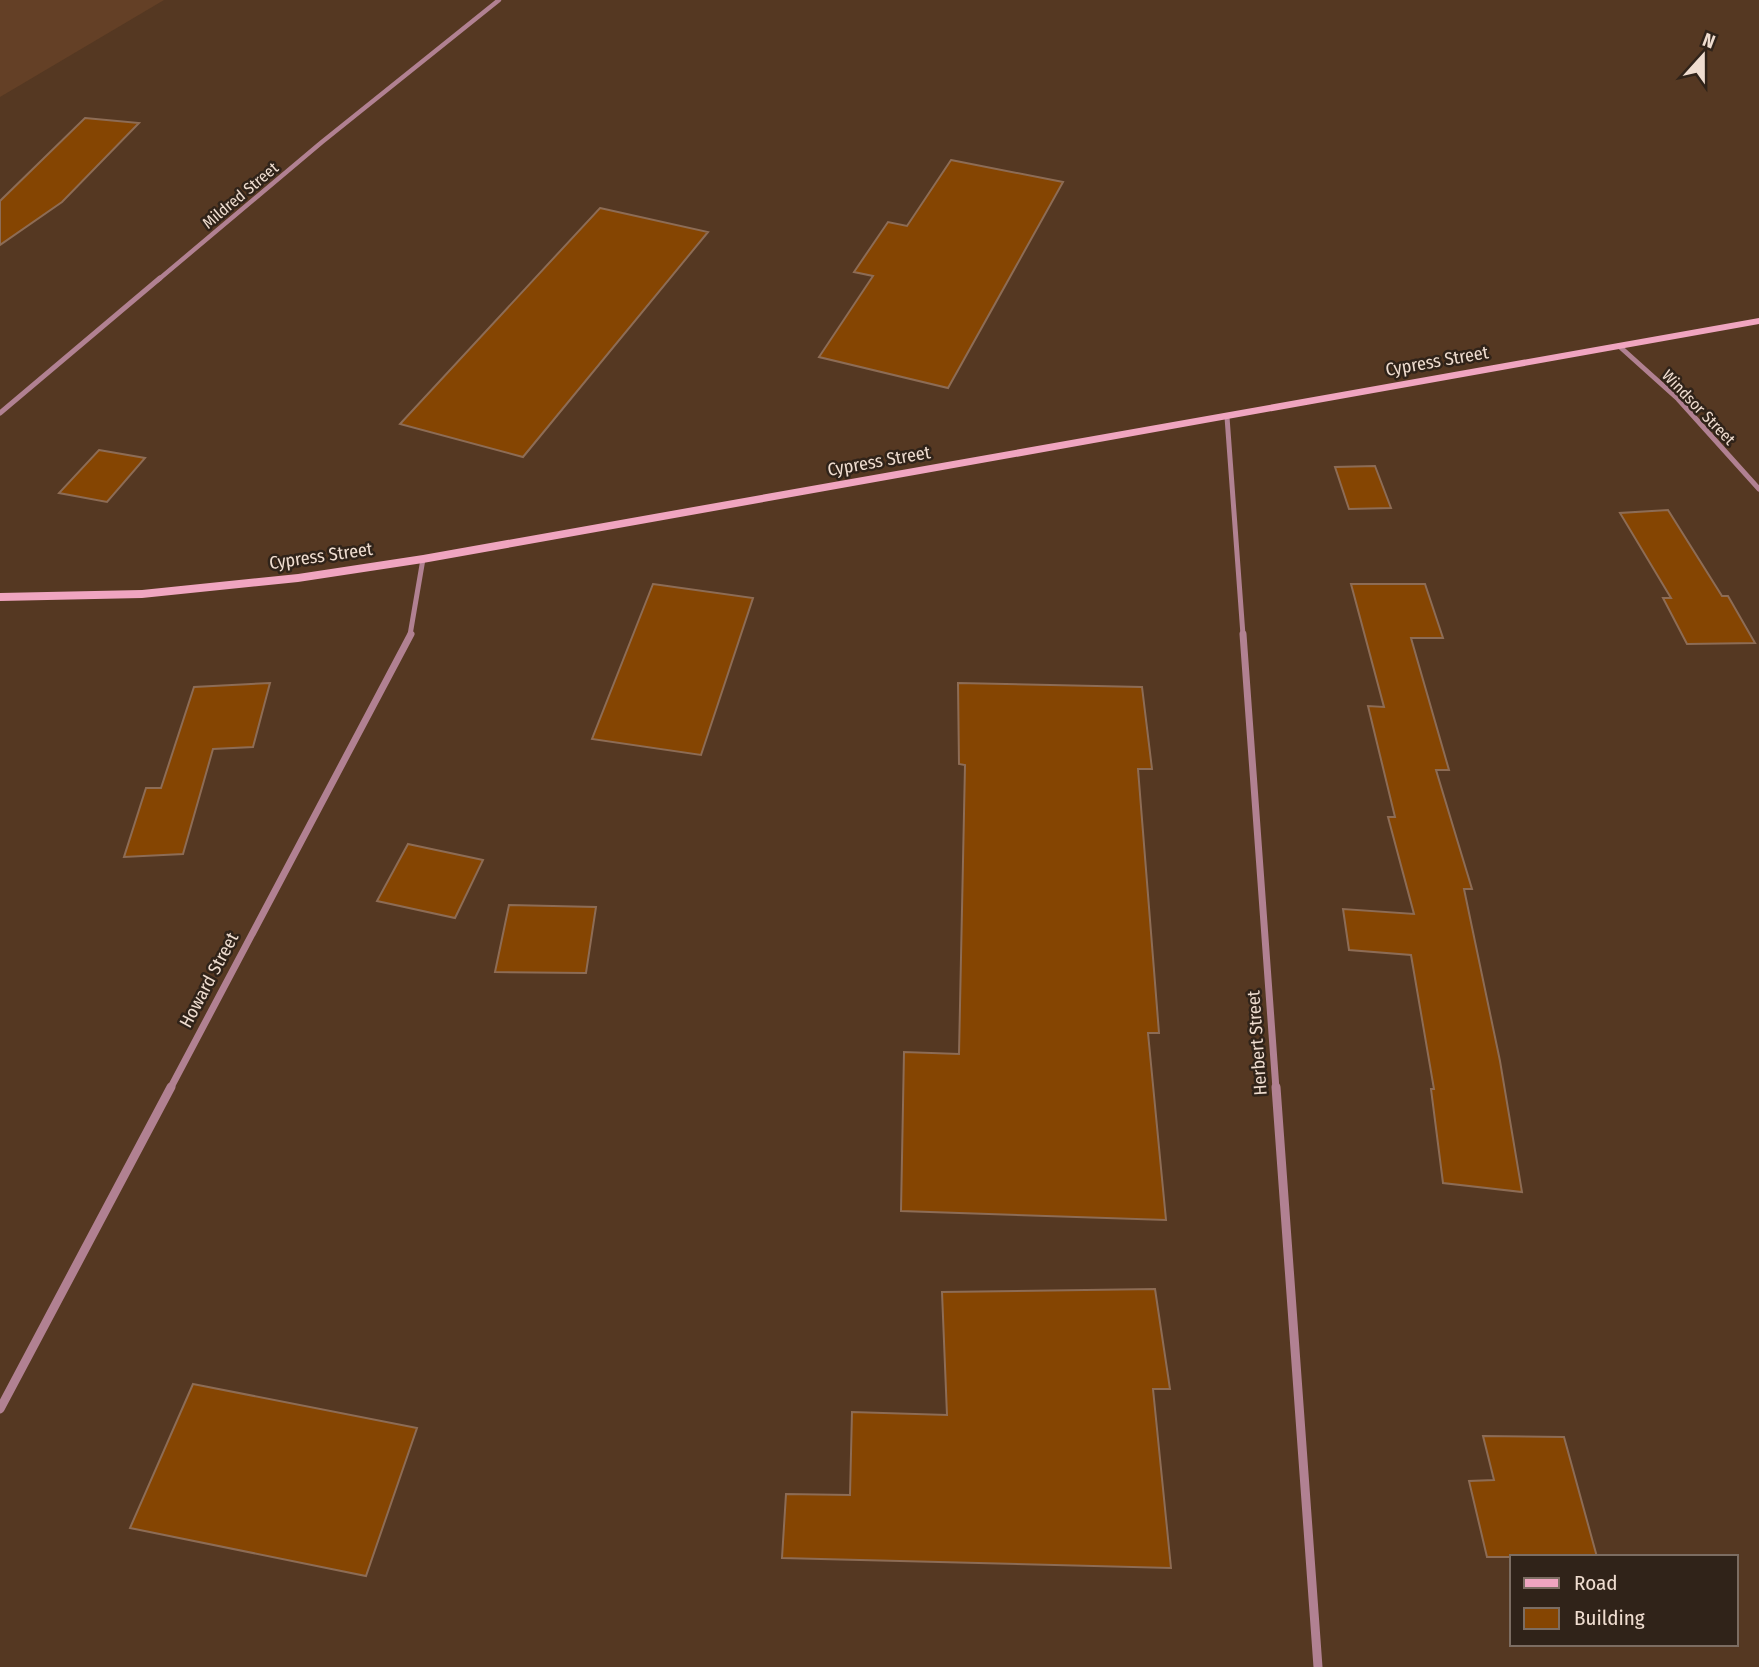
<svg xmlns="http://www.w3.org/2000/svg" width="1759" height="1667" font-family="'Fira Sans Condensed',sans-serif">
	<rect width="100%" height="100%" fill="#553822"/>
	<path fill="#644026" d="M0,0H164L0,97Z"/>
	<path fill="#854502" stroke="#8d6c55" stroke-width="2" d="M85,118L139,123L62,202L0,245V201Z
		M951,160L1063,182L948,388L819,357L873,276L854,272L888,222L907,226Z
		M600,208L708,232L523,457L400,424Z
		M99,450L145,458L107,502L59,493Z
		M1375,466L1391,508L1349,509L1335,467Z
		M1668,510L1722,596H1728L1755,643L1687,644L1663,598H1671L1620,513Z
		M653,584L753,598L701,755L592,739Z
		M1351,584H1425L1443,638H1411L1449,770H1436L1472,889H1464L1500,1061L1522,1192L1443,1183L1431,1089H1434L1411,955L1349,950L1343,909L1414,914L1388,817H1395L1368,706L1384,707Z
		M270,683L253,747L213,749L183,854L124,857L146,788H161L194,687Z
		M958,683L1142,687L1152,769H1138L1159,1033H1148L1166,1220L901,1211L904,1052L959,1054L965,765L959,764Z
		M408,844L483,860L455,918L377,901Z
		M509,905L596,907L586,973L495,972Z
		M1155,1289L1170,1389H1153L1171,1568L782,1558L786,1494L850,1495L852,1412L947,1415L942,1292Z
		M193,1384L417,1428L366,1576L130,1528Z
		M1483,1436L1564,1437L1597,1557H1487L1469,1481L1494,1480Z"/>
	<g fill="none" stroke-linecap="round" stroke-linejoin="round">
		<path stroke="#b18192" stroke-width="4.5" d="M158,280L322,142L499,0"/>
		<path stroke="#b18192" stroke-width="5" d="M1619,346L1678,399L1759,489
			M0,413L160,278
			M1227,417L1243,635
			M410,635L423,559"/>
		<path stroke="#b18192" stroke-width="7" d="M1243,634L1276,1089
			M170,1089L411,634"/>
		<path stroke="#b18192" stroke-width="9" d="M1276,1087L1318,1667
			M0,1409L171,1087"/>
		<path fill="#f0a5c0" fill-rule="evenodd" d="M1759,318V324L423,563L298,582L142,598L0,601V593L142,590L298,574L423,555Z"/>
	</g>
	<g text-anchor="middle" stroke-width="5" stroke-linejoin="round" paint-order="stroke">
		<g font-size="16" fill="#efddd0" stroke="#302319">
			<text transform="translate(240 195) rotate(-40)" y="6">Mildred Street</text>
			<text transform="translate(1699 407) rotate(46)" y="6">Windsor Street</text>
		</g>
		<g font-size="18" fill="#efddd0" stroke="#302319">
			<text transform="translate(1437 361) rotate(-10)" y="6">Cypress Street</text>
			<text transform="translate(879 461) rotate(-10)" y="6">Cypress Street</text>
			<text transform="translate(321 556) rotate(-8)" y="6">Cypress Street</text>
			<text transform="translate(209 980) rotate(-62)" y="6">Howard Street</text>
			<text transform="translate(1257 1043) rotate(-94)" y="6">Herbert Street</text>
		</g>
	</g>
	<rect x="1510" y="1555" width="228" height="91" fill="#302319" stroke="#7c6d62" stroke-width="2"/>
	<rect x="1524" y="1578" width="35" height="10" fill="#f0a5c0" stroke="#7c6d62" stroke-width="2"/>
	<text x="1574" y="1590" font-size="21" fill="#efddd0">Road</text>
	<rect x="1524" y="1608" width="35" height="21" fill="#854502" stroke="#7c6d62" stroke-width="2"/>
	<text x="1574" y="1625" font-size="21" fill="#efddd0">Building</text>
	<g transform="translate(1703 56) rotate(21)" stroke="#302319" stroke-width="5" paint-order="stroke">
	<path d="M0-5L12 26L0 18L-12 26Z" fill="#efddd0"/>
	<text y="-10" font-size="19" font-weight="bold" text-anchor="middle" fill="#efddd0">N</text>
	</g>
</svg>
